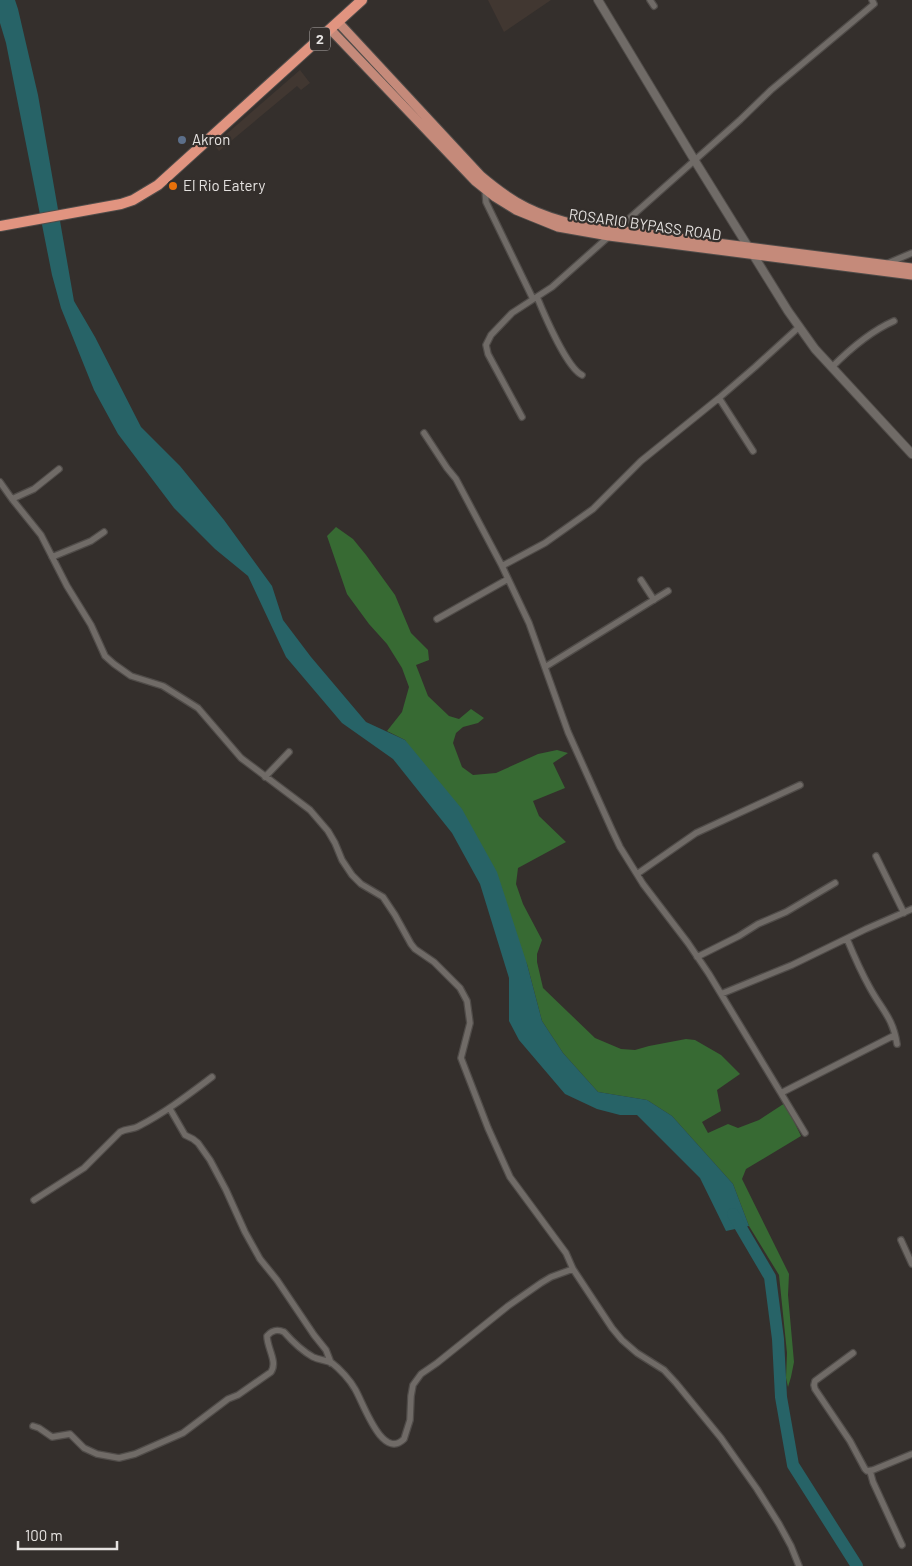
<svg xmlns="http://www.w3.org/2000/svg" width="912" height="1566" font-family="Barlow,sans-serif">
	<rect width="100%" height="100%" fill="#342f2c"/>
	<path fill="#413731" d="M488,0H551L504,32Z
		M300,70L310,83L301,90L297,86L219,151L214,145Z"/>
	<path fill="#376a33" d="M336,527L353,539L366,555L395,595L411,633L428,650L429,660L416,665L428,696L449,716L459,719L471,709L484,718L478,723L463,727L456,733L453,743L462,767L473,775L496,773L538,754L557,750L568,753L553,763L565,788L533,801L539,816L566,842L518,868L516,884L523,904L542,940L537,954V962L543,988L595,1038L621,1049L635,1050L649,1046L686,1039L695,1040L721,1055L740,1074L717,1090L721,1111L702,1122L708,1133L728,1124L738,1128L759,1120L785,1103L801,1136L746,1169L742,1179L789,1274L788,1295L794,1362L791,1377L788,1387L786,1378L787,1353L779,1275L749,1226L733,1184L672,1116L647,1100L598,1092L563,1053L542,1021L527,964L405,740L387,731L402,712L409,687L402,668L387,644L369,624L347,594L327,536Z"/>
	<path fill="#276367" d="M0,0H15L18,9L38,95L74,301L95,337L141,427L180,466L224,520L272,586L283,620L311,657L366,722L405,740L462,809L497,872L527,964L542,1021L563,1053L598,1092L647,1100L672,1116L733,1184L749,1226L726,1231L700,1178L637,1115H620L597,1109L565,1094L519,1040L509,1021V978L480,884L452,833L393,759L342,723L286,657L248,576L215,549L174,508L118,434L94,390L61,308L52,275L6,43L0,23Z"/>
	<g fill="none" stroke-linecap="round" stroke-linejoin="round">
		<path stroke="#276367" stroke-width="12" d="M733,1214L770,1277L778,1339L781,1397L793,1465L857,1566"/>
		<g stroke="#504c49" stroke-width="8">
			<path id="minor" d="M650,0L654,6
				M485,189L486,202L533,299
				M886,264L912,253
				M537,297C544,314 567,368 582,375
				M832,367C849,350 871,331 894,321
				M719,398L753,451
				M522,417L488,354L486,345L491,335L512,313L552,287L740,120L771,90L874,4L872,0
				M424,433L447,468L456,479L502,566L529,623L568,732L612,830L620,847L643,884L688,943L709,974L805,1133
				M0,482L12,499L41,535L67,586L91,625L105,656L114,664L131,676L163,686L198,708L241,758L310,810L328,831L335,843L342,860L352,875L361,884L383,897L395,915L411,944L415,949L434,962L460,988L467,1001L470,1023L461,1058L488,1128L510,1177L566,1253L573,1269L612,1328L622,1340L637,1353L664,1370L676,1383L721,1438L757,1489L779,1524L791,1546L799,1566
				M12,499L34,489L59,469
				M52,557L91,541L104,532
				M502,566L545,543L593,509L641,461L719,398L755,367L799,327
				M641,580L654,600
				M437,619L508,579
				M545,667L668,591
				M265,777L289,752
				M876,856L904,913
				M637,874L696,833L800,785
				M847,939C854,956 861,972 870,988C882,1010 893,1018 897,1044
				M697,957L739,936L758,924L786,912L835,883
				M721,994L792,965L866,929L912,909
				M781,1093L895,1035
				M170,1109L185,1135L193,1139L198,1143L210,1160L226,1190L245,1232L260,1259L277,1280L314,1335L326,1350L331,1363
				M34,1200L84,1168L120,1132C127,1128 133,1130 139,1126C166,1112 188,1095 212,1077
				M901,1240L912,1264
				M853,1353L815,1381L814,1385L815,1389L850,1441L865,1469L867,1471L873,1470L912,1454
				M33,1426L39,1428L52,1437L70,1434L84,1448L97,1454L119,1458L135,1454L183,1433L228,1399L238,1395L271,1372C278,1362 267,1348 267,1336C272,1330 277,1329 284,1332C292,1341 302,1351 313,1357C319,1360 326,1360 332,1363C340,1369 350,1380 355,1389C363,1402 382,1461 404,1439L410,1420L411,1396L413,1385L421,1374L437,1363L508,1306L541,1283L551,1277L573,1269
				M870,1471L873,1482L902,1545"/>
		</g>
		<g stroke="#504c49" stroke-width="10">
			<path id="tertiary" d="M598,0L695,161L788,311L815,349L912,454"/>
		</g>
		<g stroke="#504c49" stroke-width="11">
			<path id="primary" d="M338,22L481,176C514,204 536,215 578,225L912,268
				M330,29L475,181L495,197L516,210L558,227L609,236L912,275"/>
		</g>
		<g stroke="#504c49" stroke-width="12">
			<path id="trunk" d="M0,226L121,204L133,200L158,185L362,0"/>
		</g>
		<use href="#minor" stroke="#706b67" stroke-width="5.5"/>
		<use href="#tertiary" stroke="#706b67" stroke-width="8"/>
		<use href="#primary" stroke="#c58a7a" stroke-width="9"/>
		<use href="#trunk" stroke="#e19480" stroke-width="10"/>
	</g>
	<circle fill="#5c6f8a" stroke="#342f2c" stroke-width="2" cx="182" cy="140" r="5"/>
	<circle fill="#e8710a" stroke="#342f2c" stroke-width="2" cx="173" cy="186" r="5"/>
	<g text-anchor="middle" stroke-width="4.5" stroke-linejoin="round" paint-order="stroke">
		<rect fill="#342f2c" stroke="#b0acaa" stroke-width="1" x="310" y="27.5" width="20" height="23" rx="4"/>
		<g font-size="14" font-weight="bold" fill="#e5e2e0">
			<text x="320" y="44">2</text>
		</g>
		<g font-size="15" fill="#e5e2e0" stroke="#342f2c" text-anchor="start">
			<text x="192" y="145">Akron</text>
			<text x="183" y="191">El Rio Eatery</text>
		</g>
		<g font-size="15" fill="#e5e2e0" stroke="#342f2c">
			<text transform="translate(645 225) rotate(8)" y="5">ROSARIO BYPASS ROAD</text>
		</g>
	</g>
	<path d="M18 1541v8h99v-8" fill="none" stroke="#e5e2e0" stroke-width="2.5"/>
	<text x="25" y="1541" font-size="15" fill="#e5e2e0" stroke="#342f2c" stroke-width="4" paint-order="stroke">100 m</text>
</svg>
